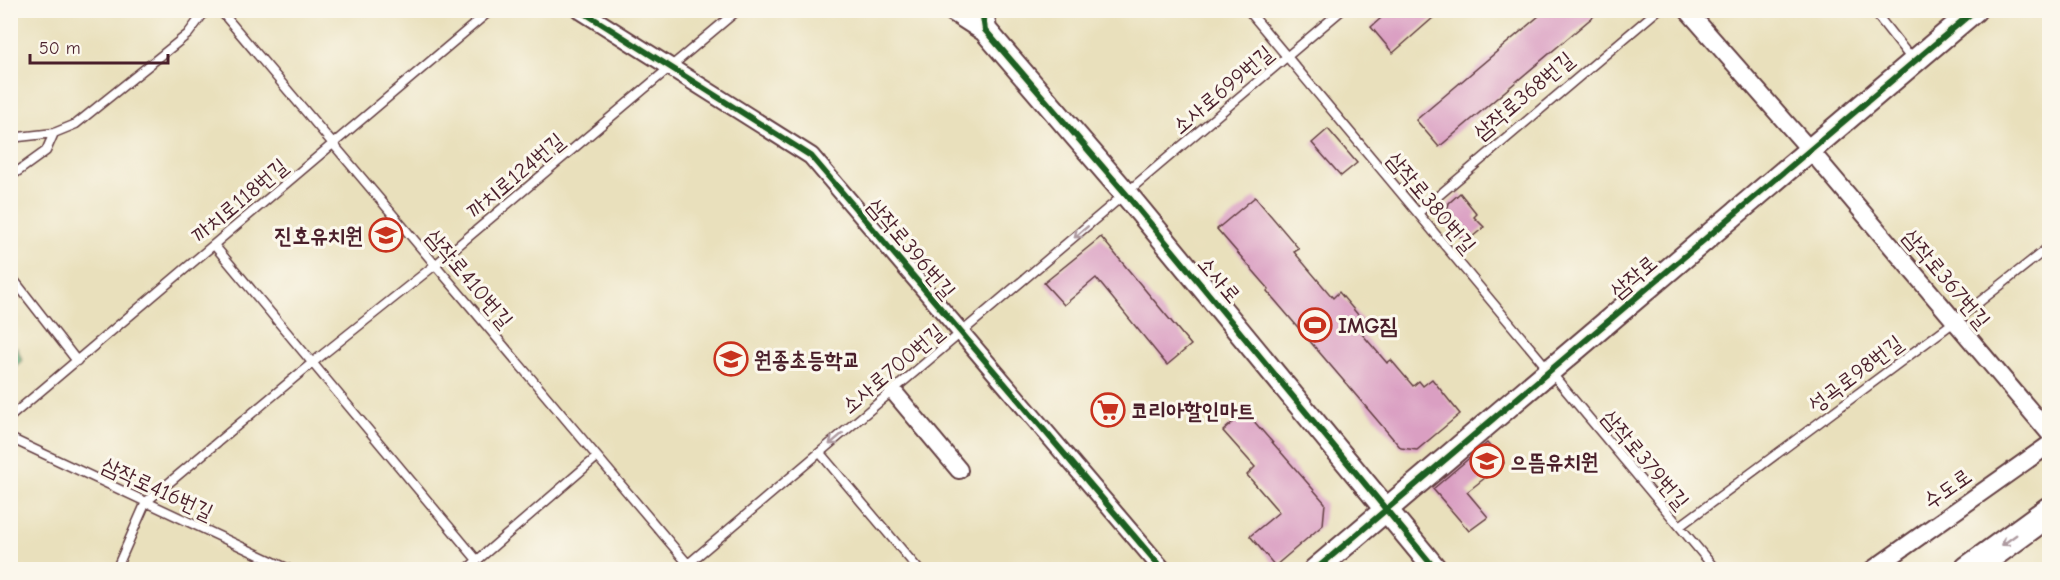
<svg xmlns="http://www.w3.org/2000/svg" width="2060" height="580" font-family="'Comic Neue','Poor Story',sans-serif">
	<rect width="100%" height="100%" fill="#fbf7ec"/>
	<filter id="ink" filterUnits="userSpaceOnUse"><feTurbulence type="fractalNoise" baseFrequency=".0167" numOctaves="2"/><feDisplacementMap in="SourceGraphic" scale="12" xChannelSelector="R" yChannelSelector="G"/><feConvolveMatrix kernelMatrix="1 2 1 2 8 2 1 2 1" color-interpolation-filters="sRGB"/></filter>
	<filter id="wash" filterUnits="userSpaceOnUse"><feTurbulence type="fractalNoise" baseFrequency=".008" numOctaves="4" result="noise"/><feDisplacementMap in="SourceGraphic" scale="24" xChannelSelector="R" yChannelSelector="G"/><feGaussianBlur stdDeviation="1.35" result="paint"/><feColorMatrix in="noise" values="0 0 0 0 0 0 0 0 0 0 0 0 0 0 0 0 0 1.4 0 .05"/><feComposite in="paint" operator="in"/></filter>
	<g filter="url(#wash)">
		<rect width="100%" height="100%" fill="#e9e0bc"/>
		<path fill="#63b17b" stroke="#566853" stroke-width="1.5" d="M17,347L22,361L11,369V353Z"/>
		<g id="blocks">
			<path fill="#da9fc2" d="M1390,10H1442L1393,53L1371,27Z
				M1546,10H1601L1439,147L1416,120Z
				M1328,129L1357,163L1341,176L1312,143Z
				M1460,193L1477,214L1474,217L1484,227L1465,243L1445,218L1449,203Z
				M1255,197L1299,249L1294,252L1333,298L1339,292L1369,328L1362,334L1387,363L1391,360L1413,386L1419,381L1423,386L1432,379L1460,414L1417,450L1401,448L1267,291L1269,289L1217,229Z
				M1101,237L1191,345L1167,365L1096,278L1064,305L1044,283Z
				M1245,411L1325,503L1323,525L1275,566L1250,536L1279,512L1247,475L1255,467L1223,431Z
				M1487,443L1504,463L1467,492L1488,517L1469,531L1433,489Z"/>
		</g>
	</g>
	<g filter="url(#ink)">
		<use href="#blocks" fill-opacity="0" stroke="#623c41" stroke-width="1.5"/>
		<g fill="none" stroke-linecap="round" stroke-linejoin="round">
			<g stroke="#623c41" stroke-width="11">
				<path id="lane" d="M220,10L693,570
					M1248,10L1716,570
					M1873,10L1914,62
					M10,138L54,133L76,124L188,34L206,10
					M10,177L46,151L54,133
					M1418,213L1658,10
					M214,245L477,560
					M10,275L77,361
					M10,417L491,10
					M10,438L291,570
					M820,453L919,570
					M1680,526L1954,322L2050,246
					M116,570L146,502L312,363L435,265L738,10
					M466,570L597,457
					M681,570L1342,10"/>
			</g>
			<g stroke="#623c41" stroke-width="20">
				<path id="street" d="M580,10L811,156L1163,570
					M1687,10L1810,150L2050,434
					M893,391L959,470
					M1872,570L2050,444"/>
			</g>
			<g stroke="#623c41" stroke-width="26">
				<path id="secondary" d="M954,10L985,30
					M982,10L985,30L1126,194L1436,570
					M1315,570L1975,10"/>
			</g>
			<g stroke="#623c41" stroke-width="32">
				<path id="highway" d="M1969,570L2050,511"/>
			</g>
			<use href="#lane" stroke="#fff" stroke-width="8"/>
			<use href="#street" stroke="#fff" stroke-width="16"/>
			<use href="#secondary" stroke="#fff" stroke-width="22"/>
			<use href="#highway" stroke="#fff" stroke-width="28"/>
			<g stroke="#fbf7ec" stroke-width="10">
				<path id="cycleway" d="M580,10L811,156L1163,570
					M982,10L985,30L1126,194L1436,570
					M1315,570L1975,10"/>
			</g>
			<use href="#cycleway" stroke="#1b5e20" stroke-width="6"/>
		</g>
		<defs><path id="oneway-shaft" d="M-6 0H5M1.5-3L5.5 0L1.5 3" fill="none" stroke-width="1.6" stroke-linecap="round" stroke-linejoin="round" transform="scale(1.5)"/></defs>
		<g stroke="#ae9aa0">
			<use href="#oneway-shaft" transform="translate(1081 232) rotate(140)"/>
			<use href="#oneway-shaft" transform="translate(836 439) rotate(140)"/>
			<use href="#oneway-shaft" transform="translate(2009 540) rotate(144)"/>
		</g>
	</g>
	<defs>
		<g id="school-ring" transform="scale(1.725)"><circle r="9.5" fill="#fbf7ec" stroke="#c8321e" stroke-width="1.5"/><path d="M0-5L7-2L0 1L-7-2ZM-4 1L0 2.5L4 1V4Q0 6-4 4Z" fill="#c8321e"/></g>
		<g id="stadium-ring" transform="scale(1.725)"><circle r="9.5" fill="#fbf7ec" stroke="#c8321e" stroke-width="1.5"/><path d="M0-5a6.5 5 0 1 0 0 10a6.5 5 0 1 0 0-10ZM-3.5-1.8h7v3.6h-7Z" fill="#c8321e"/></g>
		<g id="supermarket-ring" transform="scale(1.725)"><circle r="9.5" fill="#fbf7ec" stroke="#c8321e" stroke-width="1.5"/><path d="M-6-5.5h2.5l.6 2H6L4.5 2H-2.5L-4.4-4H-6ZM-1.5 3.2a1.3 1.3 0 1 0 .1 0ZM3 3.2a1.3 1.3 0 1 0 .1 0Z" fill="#c8321e"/></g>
	</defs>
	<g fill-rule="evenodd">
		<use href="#school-ring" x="386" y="235"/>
		<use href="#stadium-ring" x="1315" y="325"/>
		<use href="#school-ring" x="731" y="359"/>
		<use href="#supermarket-ring" x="1108" y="410"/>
		<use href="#school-ring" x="1487" y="461"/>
	</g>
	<g text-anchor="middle" stroke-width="6" stroke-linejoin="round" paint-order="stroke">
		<g font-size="22" fill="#4a1f2b" stroke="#fbf7ec">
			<text transform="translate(1222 89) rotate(-40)" y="8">소사로699번길</text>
			<text transform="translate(1523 95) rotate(-40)" y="8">삼작로368번길</text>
			<text transform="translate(515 175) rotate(-40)" y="8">까치로124번길</text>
			<text transform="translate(239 200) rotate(-40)" y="8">까치로118번길</text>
			<text transform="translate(1432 202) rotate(50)" y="8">삼작로380번길</text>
			<text transform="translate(912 248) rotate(50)" y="8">삼작로396번길</text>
			<text transform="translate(1633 276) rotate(-40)" y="8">삼작로</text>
			<text transform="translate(470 278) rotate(50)" y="8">삼작로410번길</text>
			<text transform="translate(1947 278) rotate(50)" y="8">삼작로367번길</text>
			<text transform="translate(1220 279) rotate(50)" y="8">소사로</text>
			<text transform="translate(892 368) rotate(-40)" y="8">소사로700번길</text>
			<text transform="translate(1855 373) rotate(-37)" y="8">성곡로98번길</text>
			<text transform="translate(1646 459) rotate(50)" y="8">삼작로379번길</text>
			<text transform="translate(158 488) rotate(25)" y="8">삼작로416번길</text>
			<text transform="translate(1947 488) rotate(-35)" y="8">수도로</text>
		</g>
		<g font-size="22" font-weight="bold" fill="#4a1f2b" stroke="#fbf7ec" text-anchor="start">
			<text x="363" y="243" text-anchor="end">진호유치원</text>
			<text x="1338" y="333">IMG짐</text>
			<text x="754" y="367">원종초등학교</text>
			<text x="1131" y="418">코리아할인마트</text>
			<text x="1510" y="469">으뜸유치원</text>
		</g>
	</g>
	<rect width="2060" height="580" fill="none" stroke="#fbf7ec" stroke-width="36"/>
	<path d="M30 54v9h138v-9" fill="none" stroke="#4a1f2b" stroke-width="3"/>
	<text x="39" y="54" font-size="18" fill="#4a1f2b" stroke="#fbf7ec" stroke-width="4.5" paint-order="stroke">50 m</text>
</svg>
